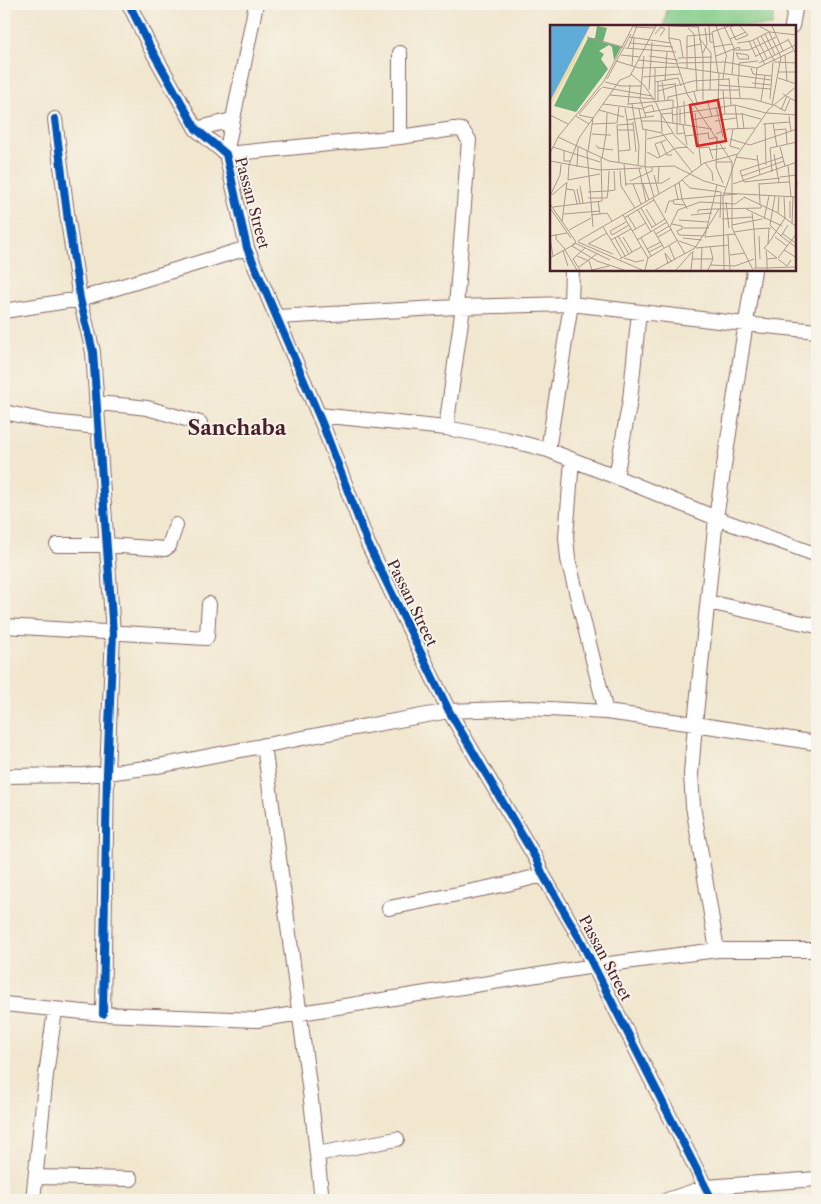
<svg xmlns="http://www.w3.org/2000/svg" width="821" height="1204" font-family="'Libre Caslon Text',serif">
	<rect width="100%" height="100%" fill="#f7f3e8"/>
	<filter id="ink" filterUnits="userSpaceOnUse"><feTurbulence type="fractalNoise" baseFrequency=".02" numOctaves="2"/><feDisplacementMap in="SourceGraphic" scale="10" xChannelSelector="R" yChannelSelector="G"/><feConvolveMatrix kernelMatrix="1 2 1 2 8 2 1 2 1" color-interpolation-filters="sRGB"/></filter>
	<filter id="wash" filterUnits="userSpaceOnUse"><feTurbulence type="fractalNoise" baseFrequency=".0096" numOctaves="4" result="noise"/><feDisplacementMap in="SourceGraphic" scale="20" xChannelSelector="R" yChannelSelector="G"/><feGaussianBlur stdDeviation="1.12" result="paint"/><feColorMatrix in="noise" values="0 0 0 0 0 0 0 0 0 0 0 0 0 0 0 0 0 1.4 0 .05"/><feComposite in="paint" operator="in"/></filter>
	<g filter="url(#wash)">
		<rect width="100%" height="100%" fill="#f1e7cf"/>
		<path fill="#83cc88" stroke="#66765a" d="M668,4H775L772,26H664Z"/>
	</g>
	<g filter="url(#ink)">
		<g fill="none" stroke-linecap="round" stroke-linejoin="round">
			<g stroke="#846564" stroke-width="16">
				<path id="minor" d="M129,4L150,47L196,129L226,154L247,248L322,423L368,544L449,711L536,859L543,875L580,939L712,1200
					M256,4L226,154L400,137L454,129L462,130L469,140L456,307
					M792,26L796,4
					M400,53V137
					M55,119L68,221L80,299L93,352L113,633L107,773L103,1014
					M196,129L232,120
					M4,311L80,299L247,248
					M277,317L456,307L571,304L745,324L817,331
					M96,403L130,406L147,408L200,423
					M4,412L51,422L98,427
					M319,415L446,428L506,439L548,450L616,477L716,518L817,555
					M446,428L463,307
					M548,450L571,304L572,270
					M572,460L566,537L568,559L606,712
					M616,477L630,400L639,312
					M57,545H107L165,549L169,546L176,525
					M708,602L817,626
					M4,626L206,638L207,636L209,604
					M264,745L311,1100L322,1200
					M4,776L84,775L107,773L153,767L344,730L449,711L529,708L606,712L695,724L817,743
					M389,908L507,884L543,875
					M717,950L693,806L691,774L695,724L716,518L754,270
					M4,1004L103,1014L257,1020L594,966L717,950H817
					M317,1154L397,1139
					M36,1177L131,1179
					M33,1200L46,1075L55,1010
					M667,1200L706,1187L817,1179"/>
			</g>
			<use href="#minor" stroke="#fff" stroke-width="14"/>
			<g stroke="#f7f3e8" stroke-width="11">
				<path id="cycleway" d="M129,4L150,47L196,129L226,154L247,248L322,423L368,544L449,711L536,859L543,875L580,939L712,1200
					M55,119L68,221L80,299L93,352L113,633L107,773L103,1014"/>
			</g>
			<use href="#cycleway" stroke="#0057b8" stroke-width="8"/>
		</g>
	</g>
	<g text-anchor="middle" stroke-width="4" stroke-linejoin="round" paint-order="stroke">
		<g font-size="15" fill="#4a1f2b" stroke="#f7f3e8">
			<text transform="translate(252 203) rotate(75)" y="5">Passan Street</text>
			<text transform="translate(412 603) rotate(64)" y="5">Passan Street</text>
			<text transform="translate(605 958) rotate(62)" y="5">Passan Street</text>
		</g>
		<g font-size="20" font-weight="bold" fill="#4a1f2b" stroke="#f7f3e8">
			<text x="237" y="435">Sanchaba</text>
		</g>
	</g>
	<g transform="translate(550 25)">
		<rect width="246" height="246" fill="#f1e7cf"/>
		<path d="M47,1L57,3L53,17L71,22L64,35L62,22L59,20L49,26L54,29L51,34L58,44L26,87L4,81L38,13H45Z" fill="#6ab074"/>
		<path d="M40,1L24,39L0,81V76Z" fill="#eeda9e"/>
		<path d="M0,1H40L0,76Z" fill="#5facd8"/>
		<path fill="none" stroke="#ae978d" stroke-width="1" d="M119,1V14L137,69L182,137V203L203,245M121,1L148,2M148,1L153,32V75M159,1L160,17H163M166,1L177,32M174,1L184,23L182,50M183,1L180,2L186,15M209,1L220,7L247,10M222,1L233,26M84,2L105,3M138,3L144,9L147,66M219,7L231,32L222,80M105,9L111,2L115,4L110,11M215,9L225,30M211,11L225,37L247,38M37,12L73,22M79,12L121,18M119,13L130,15L133,32M149,13L161,28L160,65M207,13L217,34M180,14L196,7M238,14L247,31M186,15L198,10L190,1M203,15L215,40M199,16L206,32M80,18L123,22M187,18L201,16L219,7M136,22L151,19M163,22L182,19M75,23L126,27M78,23L87,1M184,25H199L226,12M153,28L157,19L155,3M186,28L198,30L199,34H189L186,28M71,30L90,32M235,30L237,56M94,31L90,74L96,92M99,31L128,35M166,31L189,22L190,25M206,31L238,15M128,33L162,32M88,35L128,39M66,36L89,43L126,42L221,55M128,38L175,37L207,43L243,26M209,38L247,19M82,41L84,13M137,43V11L162,9M201,43L203,49L222,51M229,47H247M168,48L162,7L179,1M81,49L94,60L106,78L111,89L112,107M93,52L130,49M188,52L190,73M189,52V38L208,36M179,53L181,80M228,53L247,59M57,54L81,9M173,54L176,32M115,56L117,27M55,57L71,61H92M105,57L128,53L131,61M108,57V76M112,57L115,76M125,58L128,83M202,58L221,60M168,60L221,64M108,61L125,59M52,62L102,71M205,63L207,43M99,65L102,17M173,65L175,89M108,66L143,56L179,54M233,69L247,77M60,70L104,74M220,74L223,37M105,75V43M157,75L162,92M118,76V72L150,65H189M134,76L135,100M211,76L215,50M53,79L93,84M78,79L123,75V83M82,79L89,121L88,141M144,79L174,73L202,74L223,80M78,80L80,60M185,80L188,104M224,80L235,86L240,74M166,82L173,112M168,82L169,48M75,83L77,95L104,91M93,83L102,80L104,86M122,83L123,98M127,83V109L134,108M130,83V99M89,84L93,105M49,85L74,92M231,85L237,71M57,88L56,110H61M95,88L144,79L147,78L144,67M122,88L111,89L125,111L144,129M145,88L151,140M192,88L194,104M217,88L247,90M29,89L51,63M0,90L18,99M29,90L43,93L38,126M122,90L185,80L216,88M26,91L39,99M239,91L241,106M142,95L175,89H192L211,94M91,96H108L162,104M165,96L186,93M83,97L86,127M67,98L69,82M223,98L227,122M42,99L67,98M213,99L240,97M215,99L216,140M133,100L137,120M93,104L112,108L142,147M96,104L95,142L104,172M183,104L180,121L190,124M68,105H84M224,105L236,104L237,119M158,108L159,114L167,112L166,142L173,158M42,109L56,110L52,133M166,109L178,104L205,103M135,111L159,108M8,112L59,136L97,142L124,141L154,156L175,162M8,112L54,56L83,1M97,114L123,108M180,114L200,120L247,104M111,117L117,130H122M46,120L48,123L63,125M3,122L50,137M230,122L235,141M148,123L159,122L163,134M14,125V136H20M160,125L176,123M37,126L43,202M69,126L80,125L77,95M97,127L108,133L126,123L138,122M0,128L8,112M224,129L229,158M207,130L210,150M110,132L105,119L116,115M186,132L207,135M0,136L50,145L92,143M166,137H182M69,138L67,100L83,99M155,138L162,147L163,156M74,139L76,161M19,140L29,113L70,55L80,51L106,1M238,140L241,172M27,142L28,122M89,143L96,177M70,146L71,161L85,183M222,147L220,123L247,117M104,150L109,169M192,151L234,136M230,152L247,150M230,153L194,157L190,146L233,132M18,155L50,149M18,155L19,140M132,155L140,163L171,167L170,193M80,156L102,146V142M129,157L132,174L187,169M108,158L109,142M209,158L210,179M75,159L112,158L120,153M83,159L91,179M93,159L99,175M183,159L247,137M209,159L239,157M125,160L128,175M30,161L33,178M16,164L24,165L27,179M27,164L30,179M38,167L58,166L59,146M173,168L247,172M2,170L16,158M0,171L10,150L11,139M225,171L220,200L231,211L238,200M194,172L228,188L247,202M246,172L247,157M38,173H52L51,133M52,173H57L58,166L65,165L64,146M103,173L135,229M176,177L179,203M0,179L26,217L22,220M135,180L124,179L123,175L132,174L137,184M3,182L52,176V173M0,183L21,213M91,183L102,202M96,184L106,200M163,184L211,183V180M196,184L232,201M88,185L101,207M115,188L119,176H123M148,188V185L163,184M228,188L229,172M14,189L50,186M50,189L57,188L62,196M41,190L50,189L48,176M73,190L98,233L95,245M141,190L162,188M78,191L86,204M74,193L104,175M240,193V176M172,194L203,192M214,194L219,171M129,195L158,197M12,197L17,157M242,198L243,172M122,199L132,201V204L127,206M182,200L212,194M53,202L72,233M120,202L128,185L150,177L185,179L195,172M101,203L115,194M133,203H159M19,205L41,193M82,206L96,198M104,206L114,223M127,206L129,210L155,211L167,160M184,207L204,204L202,188M6,209V214L15,224M106,209L119,201M233,209L247,219M62,210L60,206L76,197M62,210L79,200M178,210L180,245M0,211L17,208M68,211L79,229M209,211L210,234M231,211L247,223M73,212L82,227M108,212L122,204M155,212L185,209M225,212L237,221M0,213L3,231M65,213L75,231M91,213L101,231M133,213L152,215M61,215L81,204M87,215L117,197M28,216L128,158L154,138L188,129L219,84L247,61M129,216L146,222M28,217L92,245M25,218L60,235M38,219L57,208M39,219L63,229M218,219L235,193L234,172M22,221L47,236L74,245M119,221L125,235M146,223L179,220M97,224L111,217M15,225L27,245M234,225L247,233M13,226L18,241M216,226L217,234L227,233L214,223L218,219L219,203M99,227L113,220M180,230L195,228M27,231L39,236L42,245M0,233L25,219M74,233L86,237L94,235M98,233L128,215M228,233L247,208M70,234L91,222M142,234H163M228,234L237,241L241,235M118,239L115,228L122,237M160,240L185,241L204,234M29,242L48,228M204,243H217V234M206,243L204,204L221,203M30,245L23,234L35,223M42,245L59,241M105,245L145,223L169,184M126,245L142,227M141,245L143,226M151,245L152,222M158,245L163,234L160,221M174,245L173,172L187,130M218,245L217,243L245,242"/>
		<path fill="#d62828" fill-opacity="0.15" stroke="#d62828" stroke-width="2.5" d="M168,75L176,116L147,121L140,80Z"/>
		<rect width="246" height="246" fill="none" stroke="#4a1f2b" stroke-width="2.5"/>
	</g>
	<rect width="821" height="1204" fill="none" stroke="#f7f3e8" stroke-width="20"/>
</svg>
